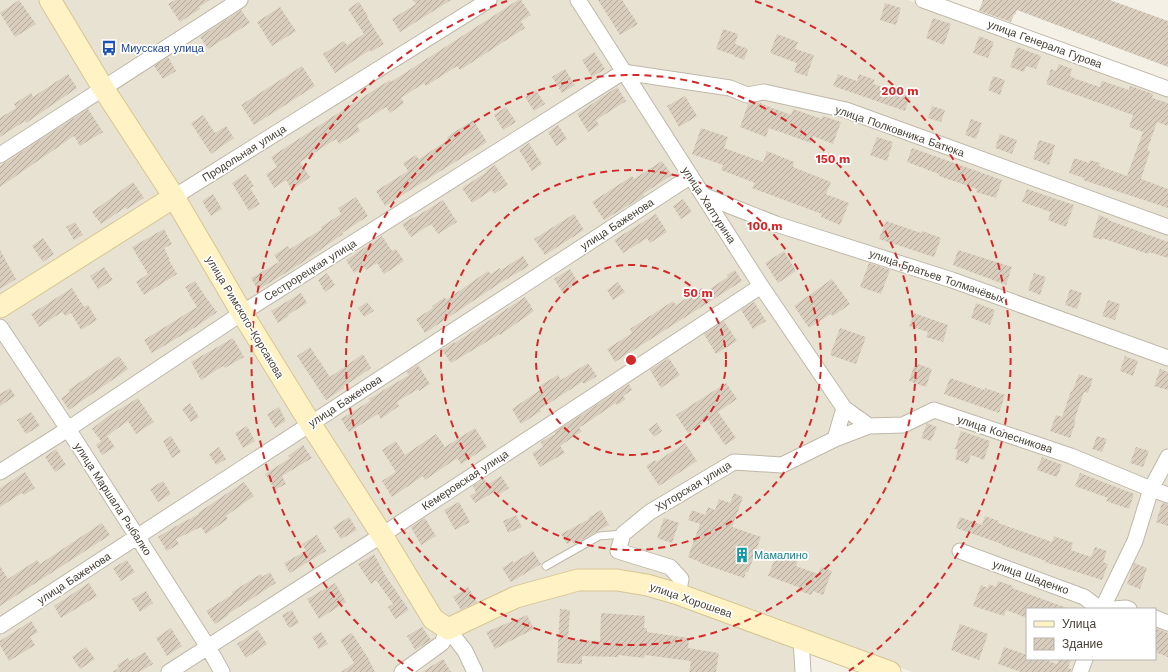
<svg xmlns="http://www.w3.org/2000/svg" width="1168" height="672" font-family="'Work Sans',sans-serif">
	<defs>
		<pattern id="building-hatch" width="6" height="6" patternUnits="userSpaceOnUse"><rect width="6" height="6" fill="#d9cebe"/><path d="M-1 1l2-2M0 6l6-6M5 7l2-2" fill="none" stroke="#b2a99b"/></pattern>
	</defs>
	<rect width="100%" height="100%" fill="#f4f0e6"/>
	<path fill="#e8e2d3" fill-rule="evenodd" d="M0,0H908L1168,94V672H912L810,636L805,672H0ZM1027,609H1155V659H1027Z"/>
	<path fill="url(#building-hatch)" d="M19,0L36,24L15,37L0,13Z
		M175,0H210L199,7L200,9L180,22L168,4Z
		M413,0H451L400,32L392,19L416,4Z
		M518,0H521L531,15L521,21L525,28L460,70L457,66L426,86L424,83L401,98L404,103L390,113L386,107L357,125L360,131L339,144L336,139L300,162L310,177L292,190L286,180L274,188L266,174L277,167L271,157L346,108L390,80L391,82Z
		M598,0H622L638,24L620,35Z
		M983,0H1110L1168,21V67L1017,10L1015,15L1014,14L1011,22L979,11Z
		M359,2L368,16L367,17L384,44L371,52L370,50L335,73L323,54L344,41L347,45L364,34L348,9Z
		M885,3L901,8L896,25L880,20Z
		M280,7L296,31L272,46L257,22Z
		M241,10L250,23L208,49L200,37Z
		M933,18L951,24L944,45L926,38Z
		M723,29L738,34L735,44L748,49L744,60L734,56V55L716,49Z
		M777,34L798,42L795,49L814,55L807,76L794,72L797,63L770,53Z
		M979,36L994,42L988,58L973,53Z
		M1017,47L1041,56L1036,69L1026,66L1024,72L1010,67Z
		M594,52L605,69L592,77L582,60Z
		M168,57L176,71L163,79L154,66Z
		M1059,64L1072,69L1070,76L1076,79L1100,87L1102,81L1129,90L1130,86L1153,94L1152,98L1168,103V126L1157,122L1147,150L1150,151L1141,179L1168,189V208L1083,180L1084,178L1069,173L1074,158L1089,163L1090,160L1100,163L1099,166L1127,176L1143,132L1129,127L1133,115L1046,84L1051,69L1056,71Z
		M302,66L315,86L254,125L241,105Z
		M565,69L575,85L562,93L552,77Z
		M68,74L77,88L26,123L25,121L0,137V118L16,108L14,104L31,93L33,97Z
		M838,74L857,81L859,74L875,80L873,84L910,96L905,111L833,86Z
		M993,76L1005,80L1000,95L988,90Z
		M617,87L626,101L596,120L599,125L588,132L577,114Z
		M536,90L545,104L534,111L525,97Z
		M685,96L697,116L679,127L667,106Z
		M757,102L791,115L793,109L822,119L823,116L841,122L833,144L813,136L811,143L769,128L766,137L740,127L748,104Z
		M932,106L945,110L941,122L928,118Z
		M506,107L516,122L503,130L494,115Z
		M88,109L103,132L80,146L74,136L0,187V166Z
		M203,115L215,133L226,126L234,138L211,154L191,123Z
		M971,119L982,123L976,139L965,135Z
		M473,120L487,142L385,206L376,191L408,171L403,163L416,155L419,159L448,140L447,137Z
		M558,125L567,139L556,146L548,132Z
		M701,128L728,137L724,148L763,162L767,151L794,162L793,167L831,182L826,194L849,203L840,225L821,217L822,214L752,188L755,183L721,170L723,165L692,154Z
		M1000,134L1017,140L1012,154L995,148Z
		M877,137L893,142L887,161L870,155Z
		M1039,140L1055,145L1049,165L1033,159Z
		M529,143L542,164L532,171L519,150Z
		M912,148L1002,180L996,198L976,192L977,189L939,176V174L907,162Z
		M662,161L672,175L643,194L644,196L604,220L592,202L632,176L634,179Z
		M495,165L508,185L494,194L492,190L472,203L462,188L487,172L486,171Z
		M246,174L254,186L250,188L260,204L249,211L232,183Z
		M133,182L144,198L127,209L126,207L101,224L92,212Z
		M1027,189L1074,205L1066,227L1048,220L1051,212L1022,202Z
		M213,194L222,209L211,216L202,201Z
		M356,197L368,216L342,233L343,234L300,264L258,290L251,278L279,262L274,255L288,246L290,249L322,229L321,227L341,214L338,208Z
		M683,199L692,212L681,219L673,206Z
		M443,200L457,222L438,234L431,224L411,237L402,224L414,217V218Z
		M574,214L584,230L545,255L534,239Z
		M656,214L667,232L650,243L647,238L623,253L614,240Z
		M1099,215L1109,219L1108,220L1168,242V258L1149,252L1148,254L1102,238V240L1092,237Z
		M886,221L921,233L922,231L941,238L934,257L879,239Z
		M75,222L83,235L74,240L66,227Z
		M164,229L172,244L164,248L170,260H169L177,274L144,295L136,282L148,274L132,247Z
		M382,236L392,251L396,249L404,261L384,274L377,263L366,270L364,267L354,273L346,260Z
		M43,238L54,254L43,262L32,246Z
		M0,250L16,279L0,289Z
		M958,250L1012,267L1006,285L953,265Z
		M784,251L796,271L778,283L765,263Z
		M523,256L529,266L500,283L425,333L416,319L433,308L432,306L445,297L446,300L488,271L491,274L500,268L501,270Z
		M869,263L890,270L881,294L860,287Z
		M104,267L113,280L98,289L90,276Z
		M570,269L578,282L563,293L554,279Z
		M735,270L742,281L615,362L607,349L632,333L630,329L673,301L676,305L702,288L705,292L728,277L727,275Z
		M327,273L335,285L325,292L318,280Z
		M1034,273L1046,277L1040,295L1028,290Z
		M832,279L850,304L833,316L831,314L809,328L794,306Z
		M195,281L207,299L217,312L199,325L152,353L144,340L197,307L185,287Z
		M618,282L625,292L613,300L607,290Z
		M72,288L84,307L88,305L97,320L81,330L71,313L65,316L62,312L39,327L31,314Z
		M1070,289L1082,293L1077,309L1065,305Z
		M301,293L307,303L288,315L289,316L278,323L271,311Z
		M525,297L534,311L500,335V334L451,363L442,350L454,342L455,343Z
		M1108,300L1120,304L1115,320L1102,316Z
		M367,302L374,311L364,317L358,308Z
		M754,302L766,321L753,329L741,310Z
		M976,303L995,310L990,325L971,318Z
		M914,313L948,325L943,342L926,337L928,332L909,326Z
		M724,321L737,341L716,354L704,334Z
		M840,328L866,337L856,364L830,355Z
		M233,338L244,357L225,368L223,366L201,380L191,362Z
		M310,347L330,377L363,354L371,368L343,387L344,388L326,400L297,356Z
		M119,356L128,369L69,410L61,398L70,392L68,390Z
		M1125,356L1138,361L1133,376L1120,371Z
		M669,358L680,375L661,388L650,370Z
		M588,363L597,376L584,384L582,382L540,409L541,411L521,424L512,409L543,388L541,385L558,375L561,380Z
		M915,363L932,369L926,387L909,381Z
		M418,365L430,384L419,391L418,389L397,402L399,406L381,419L378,414L349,432L341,419L370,401L369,399L409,375L407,372Z
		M1160,369L1168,372V390L1154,386Z
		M1079,374L1093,379L1088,393L1084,392L1074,421H1076L1070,438L1050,431L1056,415L1062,417L1071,391L1072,392Z
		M950,378L985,390V388L1005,395L999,413L944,394Z
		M726,383L737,399L718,412L736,438L725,445L708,420L688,433L676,415Z
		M629,384L632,390L623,396L626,399L617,405L616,403L579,428L582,431L560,446L565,453L540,467L532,453L543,447L541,442L555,434V432Z
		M10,388L15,396L0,406V394Z
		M138,398L154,422L136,434L128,421L107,436L115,447L102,455L96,445L106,437L101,441L92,429L108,416Z
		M190,403L199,417L191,422L182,409Z
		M279,407L286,421L275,428L267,414Z
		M31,412L40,426L26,434L17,420Z
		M657,423L662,431L654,437L648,429Z
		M927,423L937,427L931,441L921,438Z
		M247,426L255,441L243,448L235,433Z
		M475,428L487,447L461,464L457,458L425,480L423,476L392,497L382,481L396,472L382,450L396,441L405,455L436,434L445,447Z
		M961,431L990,441L984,460L971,455L968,464L955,459L958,450L955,449Z
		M171,436L181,452L172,458L163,441Z
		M1097,436L1107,439L1102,452L1092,449Z
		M685,443L697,461L659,486L646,466L655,460L656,462Z
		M303,445L312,458L282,476L286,484L275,490L265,474L290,458L288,456Z
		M219,447L226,459L216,465L209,454Z
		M1136,447L1149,451L1143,467L1130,463Z
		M56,449L66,465L55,472L45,457Z
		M1042,457L1062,465L1057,477L1037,470Z
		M25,472L35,488L24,495L22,493L0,507V488Z
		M1080,473L1134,494L1129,509L1106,501L1108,498L1075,486Z
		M501,476L509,488L498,495L496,491L475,503L470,496L476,492L473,486L484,479L488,484Z
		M163,481L171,494L158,502L150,489Z
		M244,482L254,496L226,516L228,519L206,534L201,527L176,539L179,544L167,551L158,537L176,526L199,514L198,513Z
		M734,493L743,497L732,527L761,537L748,572H746L744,578L700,563V562L688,557L700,524L688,520L692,510L705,515L708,507L715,510L719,499L730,503Z
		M459,502L470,522L455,530L444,510Z
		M1162,503L1168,504V526L1156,522Z
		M601,510L609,525L574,544L572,541L567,544L561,534L589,519L588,518Z
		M516,515L522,527L508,533L503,521Z
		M985,516L999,521L998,523L1052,542L1054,536L1073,543L1071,550L1091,557L1095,547L1107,551L1103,562L1108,564L1102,580L1045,562L1046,561L1002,545V544L956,528L960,517L982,525Z
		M349,517L357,530L341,539L333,527Z
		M425,518L436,536L421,545L411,527Z
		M664,518L679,523L672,543L657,538Z
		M102,523L110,535L0,606V566L8,579L37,560L40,564Z
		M317,535L326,551L290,573L284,563L306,551L302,544Z
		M533,551L541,564L511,582L502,568L513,561V563Z
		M777,553L798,561L796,566L818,574L821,567L832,571L823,595L813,591L811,595L800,591L801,588L768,576Z
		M374,554L385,575L409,610L395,619L388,607L393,604L376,580L371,584L358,564Z
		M127,560L135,572L121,581L113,568Z
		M1134,563L1147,568L1140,589L1127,584Z
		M270,572L276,583L228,614L229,615L215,624L206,611L233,594L232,592L261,574L262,577Z
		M998,581L1013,586L1012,588L1067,608V609H1027V618L1006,610L1004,616L973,606L981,585L988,588L989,584L996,587Z
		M89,583L97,596L61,618L54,606Z
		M335,583L346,602L319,619L307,599Z
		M468,587L477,602L461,610L453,597Z
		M146,591L153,603L140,612L132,599Z
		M560,609L570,610L568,640L600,641L601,613L645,616L644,628H647V632L689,638L688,648L719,653L716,672H689L691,661L645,655L644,658L618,655V657L582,656V664L557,663Z
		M292,610L299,623L289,628L282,615Z
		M527,615L534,629L495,649L486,632Z
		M31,621L38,632L30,637L35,645L9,661L0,645V641Z
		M960,624L988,634L979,660L951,650Z
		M422,627L431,640L415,650L407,636Z
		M171,628L182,646L167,656L156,638Z
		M1155,628L1168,633V657L1155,652Z
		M258,630L267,644L246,658L237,644Z
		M321,632L328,644L319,649L312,637Z
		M352,633L368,658L375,672H341L354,663L340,640Z
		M86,647L95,659L80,669L72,657Z
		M1004,647L1027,655V659H1043L1057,664L1059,659H1071L1068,668L1071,669V672H1021L998,664Z
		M145,652L153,664L139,672H112L119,668L117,665L128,658L130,661Z
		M443,659L451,672H422Z"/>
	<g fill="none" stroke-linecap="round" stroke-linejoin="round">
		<g stroke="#bfb8a8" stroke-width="9">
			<path id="lane" d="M546,566L599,536L623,534"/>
		</g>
		<g stroke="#bfb8a8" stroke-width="17">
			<path id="street" d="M578,0L761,286L844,408L869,426L903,425L934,410L1071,456L1151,489L1168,495
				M923,0L1168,89
				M623,72L730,88L747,95L764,92L846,110L1168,227
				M0,155L240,0
				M705,196L776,224L952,280L1168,358
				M174,197L489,0
				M0,327L68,429L208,647L222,672
				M835,439L869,426
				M0,472L68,429L242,313L623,72
				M960,551L1084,597L1100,609
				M678,594L681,579L670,567L618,551L623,534L650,512L734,462L782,465L835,439L844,408
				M1102,609L1135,541L1151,489L1168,457
				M1114,609L1126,608L1129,609
				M1155,618L1168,623
				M0,626L691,176
				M448,629L465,651L475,672
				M801,639L803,672
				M169,672L382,535L761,286
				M402,672L442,643L448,629
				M1080,672L1085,659"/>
		</g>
		<g stroke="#d6c594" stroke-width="23">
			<path id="secondary" d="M50,0L103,88L174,197L242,313L310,423L382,535L433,619L448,629L516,597L578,580H617L647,585L678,594L890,672
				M0,307L174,197"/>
		</g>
		<use href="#lane" stroke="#fff" stroke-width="7"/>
		<use href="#street" stroke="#fff" stroke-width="15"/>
		<use href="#secondary" stroke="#fff2c4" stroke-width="21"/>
	</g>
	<g fill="none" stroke="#d62828" stroke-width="2" stroke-dasharray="7 5">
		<circle cx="631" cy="360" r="95"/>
		<circle cx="631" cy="360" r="190"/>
		<circle cx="631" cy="360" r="285"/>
		<path d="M413 671A380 380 0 0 1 507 1M755 1A380 380 0 0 1 849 671"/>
	</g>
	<defs>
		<g id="bus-bare" transform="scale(1.2)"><path d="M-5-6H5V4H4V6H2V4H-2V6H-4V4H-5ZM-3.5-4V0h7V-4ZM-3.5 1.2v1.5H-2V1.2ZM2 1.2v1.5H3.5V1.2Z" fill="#1a4fb4" stroke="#fff" stroke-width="2.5" paint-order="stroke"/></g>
		<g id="building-bare" transform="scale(1.2)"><path d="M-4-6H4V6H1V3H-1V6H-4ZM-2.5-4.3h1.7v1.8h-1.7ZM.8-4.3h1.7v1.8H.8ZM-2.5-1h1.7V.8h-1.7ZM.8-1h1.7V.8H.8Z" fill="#0f9aa8" stroke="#fff" stroke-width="2.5" paint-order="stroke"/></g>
	</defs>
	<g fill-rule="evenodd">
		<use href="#bus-bare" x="109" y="48"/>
		<use href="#building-bare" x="742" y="555"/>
	</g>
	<g text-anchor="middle" stroke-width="3.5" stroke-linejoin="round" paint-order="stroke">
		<g font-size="11" fill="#464035" stroke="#fff">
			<text transform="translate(1045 44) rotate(20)" y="4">улица Генерала Гурова</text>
			<text transform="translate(900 131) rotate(19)" y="4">улица Полковника Батюка</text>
			<text transform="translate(244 153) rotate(-32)" y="4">Продольная улица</text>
			<text transform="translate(709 205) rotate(57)" y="4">улица Халтурина</text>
			<text transform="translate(617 224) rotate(-33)" y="4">улица Баженова</text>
			<text transform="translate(310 270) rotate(-32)" y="4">Сестрорецкая улица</text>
			<text transform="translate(937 276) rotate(19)" y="4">улица Братьев Толмачёвых</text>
			<text transform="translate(245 317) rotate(59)" y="4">улица Римского-Корсакова</text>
			<text transform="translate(345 401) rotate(-33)" y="4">улица Баженова</text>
			<text transform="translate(1005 434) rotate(18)" y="4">улица Колесникова</text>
			<text transform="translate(465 480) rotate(-33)" y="4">Кемеровская улица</text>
			<text transform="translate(693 486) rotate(-31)" y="4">Хуторская улица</text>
			<text transform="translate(113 499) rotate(57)" y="4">улица Маршала Рыбалко</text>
			<text transform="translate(1031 577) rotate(20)" y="4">улица Шаденко</text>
			<text transform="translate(74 578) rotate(-33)" y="4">улица Баженова</text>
			<text transform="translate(691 600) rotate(19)" y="4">улица Хорошева</text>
		</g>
		<g font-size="11" fill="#164399" stroke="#fff" text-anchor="start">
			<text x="121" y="52">Миусская улица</text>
		</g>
		<g font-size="11" fill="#0d838f" stroke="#fff" text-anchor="start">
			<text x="754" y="559">Мамалино</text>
		</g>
	</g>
	<circle cx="631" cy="360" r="6" fill="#d62828" stroke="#fff" stroke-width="2"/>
	<g font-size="12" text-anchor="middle" font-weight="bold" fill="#d62828" stroke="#fff" stroke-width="3.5" stroke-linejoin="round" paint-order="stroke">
		<text x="900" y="95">200 m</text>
		<text x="833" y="163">150 m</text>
		<text x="765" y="230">100 m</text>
		<text x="698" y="297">50 m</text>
	</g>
	<rect x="1026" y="608" width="130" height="52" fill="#ffffff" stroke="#b5b3ae"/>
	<rect x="1034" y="621" width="20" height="6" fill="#fff2c4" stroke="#b5b3ae"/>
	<text x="1062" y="628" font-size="12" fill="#464035">Улица</text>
	<rect x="1034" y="638" width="20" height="12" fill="url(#building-hatch)" stroke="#b5b3ae"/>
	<text x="1062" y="648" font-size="12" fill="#464035">Здание</text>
</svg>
